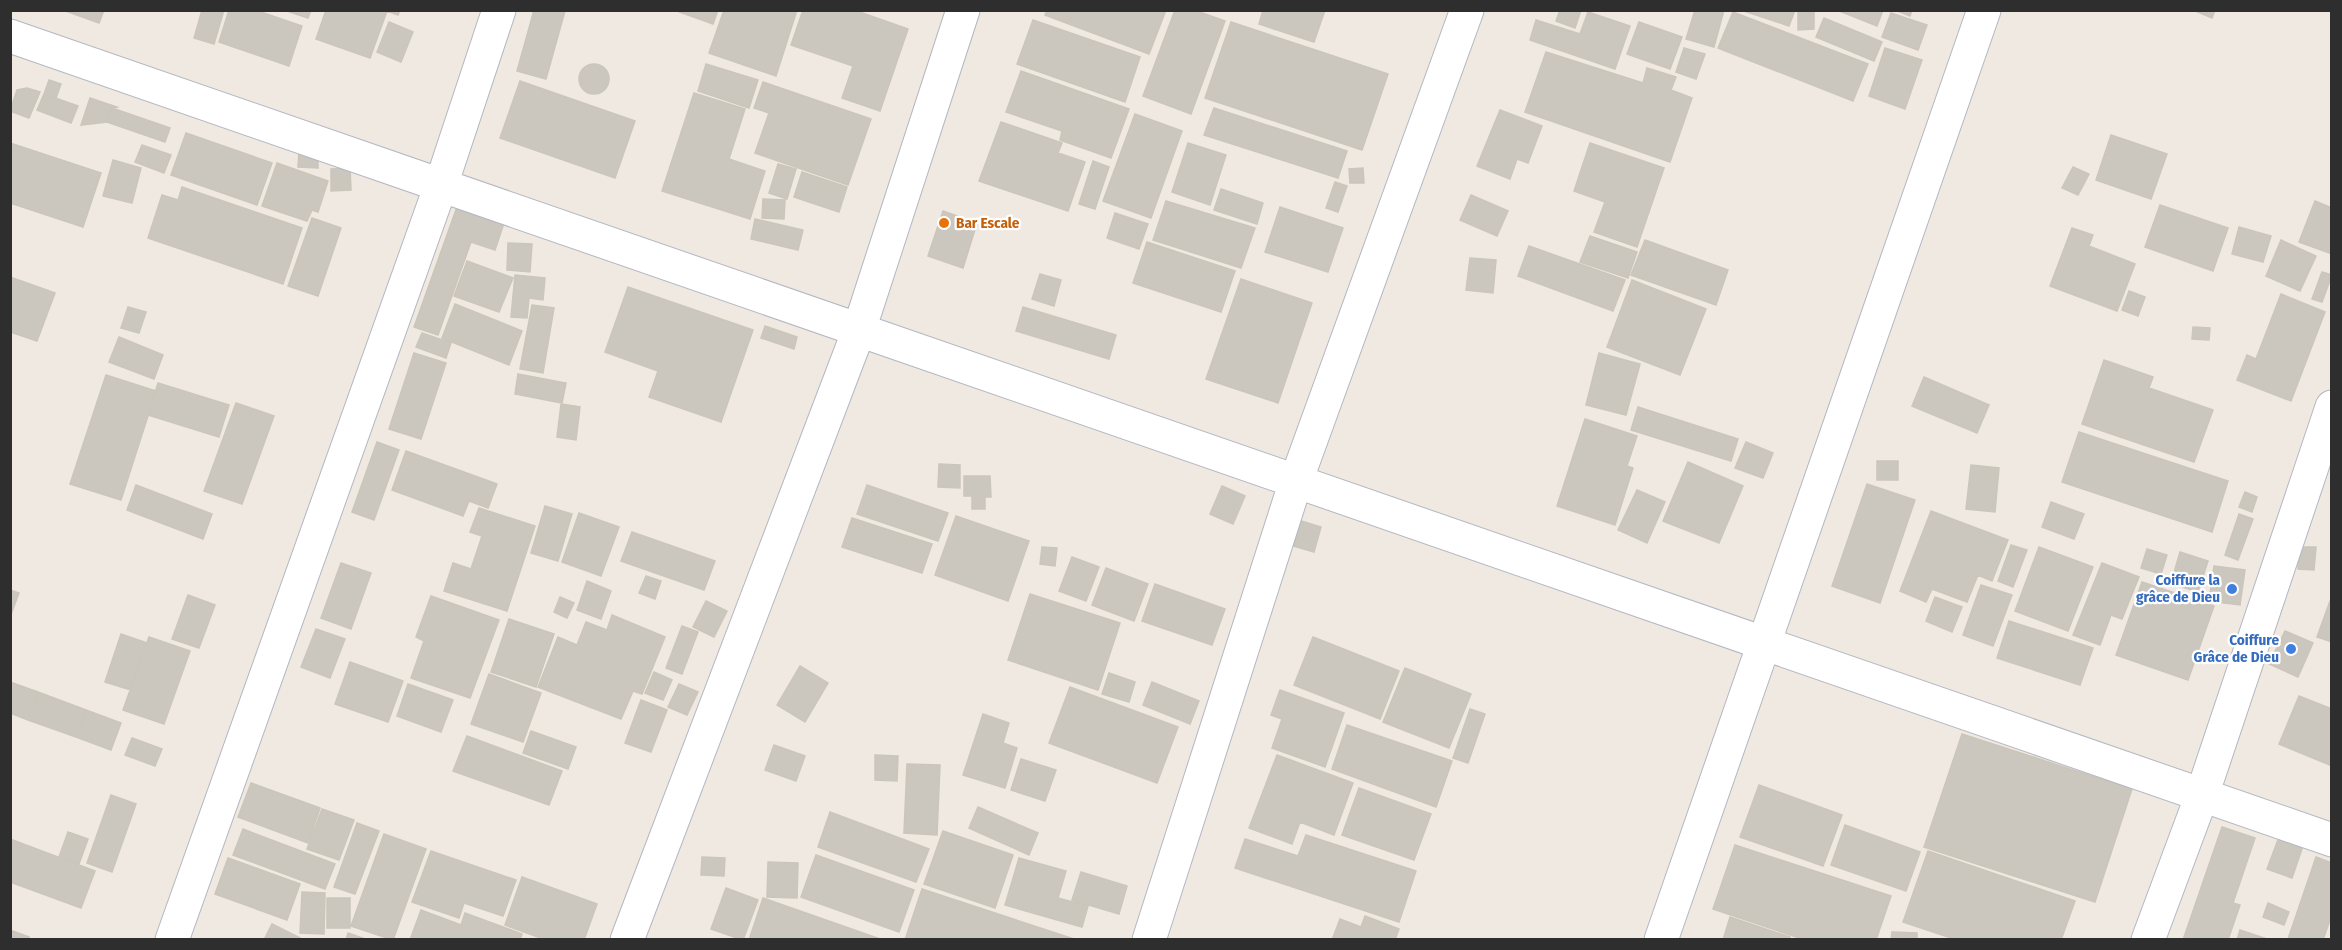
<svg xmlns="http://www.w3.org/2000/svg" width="2342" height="950" font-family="'Fira Sans Condensed',sans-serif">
	<rect width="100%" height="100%" fill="#efe9e1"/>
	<path fill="#cbc7bf" stroke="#cbc5ba" stroke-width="1.5" d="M63,10H104L99,23Z
		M202,10H224L214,44L194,38Z
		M229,10H255L302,26L289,66L219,42Z
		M284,10H311L308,18Z
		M326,10H400L398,15L387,11L370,58L316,39Z
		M534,10L565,11L546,79L517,71Z
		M674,10H718L713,24Z
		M724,10H797L776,76L709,53Z
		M803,10H854L908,29L880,111L842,98L853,66L791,45Z
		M1047,10H1166L1149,54L1045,15Z
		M1175,10H1194L1225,21L1191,114L1143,96Z
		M1263,10H1325L1314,42L1259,24Z
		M1560,10H1581L1575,28L1556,21Z
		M1695,10H1724L1714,47L1686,39Z
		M1741,10H1795L1789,26Z
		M1798,10H1814V29L1798,30Z
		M1837,10H1883L1877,26Z
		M1895,10H1912L1910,16Z
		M2193,10H2215L2212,18Z
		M1588,12L1630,26L1615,69L1530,40L1536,20L1580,34Z
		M1733,12L1868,64L1853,101L1718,48Z
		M1891,13L1927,25L1918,50L1882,37Z
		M1824,18L1882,42L1874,61L1816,37Z
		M1033,20L1140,57L1125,102L1017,64Z
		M389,22L413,32L401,62L377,52Z
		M1231,22L1388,74L1362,150L1205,98Z
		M1639,22L1682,37L1670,69L1627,54Z
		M1684,48L1705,54L1696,79L1676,72Z
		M1885,48L1922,60L1905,109L1869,96Z
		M1546,52L1643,83L1647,68L1676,77L1671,90L1692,98L1670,162L1525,112Z
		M579 79a15 15 0 1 1 30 0a15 15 0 1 1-30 0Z
		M706,64L758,80L749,108L698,91Z
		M1021,71L1129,109L1111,158L1060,140L1062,131L1006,112Z
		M49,80L61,84L56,98L44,94Z
		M520,81L635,121L615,178L500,138Z
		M763,82L871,119L848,185L755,153L769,113L754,108Z
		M27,88L40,92L29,118L10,111L17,90Z
		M694,93L745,109L729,159L765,171L750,219L662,191Z
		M44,94L78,106L71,123L37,110Z
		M90,98L117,107L112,108L107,122L81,125Z
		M112,108L170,128L165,142L107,122Z
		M1214,108L1347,151L1338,178L1204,135Z
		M1500,110L1542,126L1528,163L1517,159L1510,179L1477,166Z
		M1135,114L1182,131L1151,218L1103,201Z
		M1001,122L1062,143L1058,153L1085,162L1068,211L979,181Z
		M186,133L272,163L257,205L171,175Z
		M2111,135L2167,154L2151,199L2096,180Z
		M10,143L101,173L83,227L10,203Z
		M1188,143L1226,155L1210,205L1172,192Z
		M1590,143L1664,168L1637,247L1594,232L1605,202L1574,191Z
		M142,145L171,155L164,173L135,162Z
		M299,152L318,153V168L298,167Z
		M113,160L141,168L132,203L103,196Z
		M1093,161L1109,167L1095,209L1079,204Z
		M277,163L328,181L318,212L312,210L307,221L262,206Z
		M778,164L796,169L787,199L769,193Z
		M2073,167L2089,174L2078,195L2062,188Z
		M350,168L351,190L331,191V169Z
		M1363,168L1364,183H1350L1349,169Z
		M802,172L847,187L839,212L794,197Z
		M1335,182L1347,186L1338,212L1326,208Z
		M182,187L302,228L283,284L148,238L162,195L178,200Z
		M1221,189L1263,203L1257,224L1214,210Z
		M1471,195L1508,211L1497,236L1460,220Z
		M763,199L785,200L784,219L762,218Z
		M1166,201L1255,228L1241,268L1153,240Z
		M2315,201L2332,208V254L2299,242Z
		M2160,205L2228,228L2213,271L2145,247Z
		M457,207L504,223L495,250L471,242L438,335L414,327Z
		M1280,207L1343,228L1328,272L1265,252Z
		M943,211L977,223L963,268L928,256Z
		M1115,213L1148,224L1139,249L1107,238Z
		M312,218L341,228L318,296L288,286Z
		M755,219L803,230L798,250L751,239Z
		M2239,227L2271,236L2263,262L2232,254Z
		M2072,228L2093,235L2089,246L2135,264L2117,311L2050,286Z
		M1590,236L1637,252L1628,278L1580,262Z
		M1645,240L1728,270L1716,305L1631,275Z
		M2281,240L2316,256L2300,291L2266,276Z
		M1147,242L1235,271L1221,312L1133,283Z
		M508,243L532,244L530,272L507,270Z
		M1529,246L1625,280L1613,311L1518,276Z
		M1470,258L1496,260L1493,293L1466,290Z
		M467,261L513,278L499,312L454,296Z
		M2322,272L2332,275L2322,302L2312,299Z
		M1040,274L1061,280L1054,306L1032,299Z
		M515,275L545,278L543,300L529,298L527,318L511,317Z
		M10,277L55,293L37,341L10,332Z
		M1241,279L1312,303L1278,403L1206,379Z
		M1632,280L1706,309L1680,375L1607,347Z
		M628,287L753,330L721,422L649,397L658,371L605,352Z
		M2129,291L2145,297L2138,316L2122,310Z
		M2281,294L2325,312L2291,401L2237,380L2247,355L2256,359Z
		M455,304L522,331L509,365L442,338Z
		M532,305L554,308L543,373L520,369Z
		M128,307L146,312L139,333L121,328Z
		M1023,307L1116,335L1109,359L1016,331Z
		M765,326L797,337L794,349L761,338Z
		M2193,327L2210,328L2209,340L2192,339Z
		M422,333L451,343L446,358L416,347Z
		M119,337L163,355L154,379L109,362Z
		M414,353L446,363L421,439L389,429Z
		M1599,353L1640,364L1626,415L1586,405Z
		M2104,360L2153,377L2149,388L2213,410L2194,462L2082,424Z
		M518,374L566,383L562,403L515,394Z
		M106,375L156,391L121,500L70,484Z
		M1924,377L1989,405L1977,433L1912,406Z
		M158,383L229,405L219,437L148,415Z
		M236,403L274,416L242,504L204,491Z
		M561,404L580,407L576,440L557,437Z
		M1638,407L1738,439L1731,461L1631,430Z
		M1585,419L1637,436L1627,466L1633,468L1615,525L1557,506Z
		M2079,432L2228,481L2212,532L2062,482Z
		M377,442L399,450L374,520L352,512Z
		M1746,442L1773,453L1763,478L1735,468Z
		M406,451L497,484L488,508L469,501L463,516L392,490Z
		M1877,461H1898V480H1877Z
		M1688,462L1743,486L1719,543L1663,521Z
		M939,464L960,465V488L938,487Z
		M1971,465L1999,468L1995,512L1966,509Z
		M964,476H990L991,497H985V509H972V496H964Z
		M1867,484L1915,500L1880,603L1832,586Z
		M136,485L212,514L203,539L127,510Z
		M867,485L948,513L938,541L857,514Z
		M1222,486L1245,496L1233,524L1210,514Z
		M1637,490L1665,502L1647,543L1618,530Z
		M2245,492L2257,497L2252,512L2239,507Z
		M2051,502L2084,514L2074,539L2042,527Z
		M545,506L572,514L558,561L531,553Z
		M479,508L535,526L507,611L444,591L453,563L471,569L482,536L470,532Z
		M1931,511L2008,540L1992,581L1978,575L1967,602L1932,589L1926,602L1900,591Z
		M579,513L619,527L601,576L562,562Z
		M2239,514L2253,519L2238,560L2225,555Z
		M956,516L1029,541L1008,601L935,575Z
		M852,518L932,544L922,573L842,547Z
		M1298,520L1321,527L1314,552L1290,545Z
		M632,532L715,561L704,590L621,561Z
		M2011,545L2027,550L2013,587L1998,581Z
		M1042,547L1057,548L1055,566L1040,564Z
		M2039,547L2093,567L2068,631L2015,611Z
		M2299,547H2316L2314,570L2298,569Z
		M2147,549L2167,555L2161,574L2141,568Z
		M2180,552L2208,561L2198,592L2171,583Z
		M1072,557L1099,567L1086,601L1059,591Z
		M341,563L371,573L351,629L321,618Z
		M2102,563L2139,577L2122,619L2111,615L2100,645L2073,635Z
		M2214,566L2245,570L2240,605L2209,601Z
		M1106,568L1148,584L1134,621L1092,605Z
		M646,576L661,581L655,599L639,593Z
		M587,581L611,591L601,619L577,610Z
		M2142,582L2214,606L2188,680L2116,655Z
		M1155,584L1225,609L1212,645L1142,621Z
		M1981,585L2012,595L1993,646L1963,635Z
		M10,590L19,593L10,617Z
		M1030,594L1120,623L1098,690L1008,660Z
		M188,595L215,605L199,648L172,639Z
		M431,596L499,620L470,698L411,678L424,641L416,637Z
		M560,597L574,603L567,618L554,612Z
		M1935,597L1962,607L1952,632L1926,621Z
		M706,601L727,611L714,637L693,627Z
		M2330,601H2332V642L2317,637Z
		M612,615L665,637L642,694L633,691L621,719L538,687L558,637L577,645L586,622L607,630Z
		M509,619L554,634L536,687L491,672Z
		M2009,621L2093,648L2080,685L1997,658Z
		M682,626L698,632L682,674L666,668Z
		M316,629L345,639L330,678L301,667Z
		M2285,631L2313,643L2298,677L2269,664Z
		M121,634L147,643L131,690L105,682Z
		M149,637L190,651L164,724L123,710Z
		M1313,637L1399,671L1380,719L1294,685Z
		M350,662L403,681L388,722L335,704Z
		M800,666L828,683L805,722L777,705Z
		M1405,668L1471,694L1449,748L1383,722Z
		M654,672L672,680L663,700L645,693Z
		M1109,673L1135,682L1129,702L1102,694Z
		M489,674L541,693L523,742L471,724Z
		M10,682L38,692L28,720L10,713Z
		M1152,682L1199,701L1190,724L1143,705Z
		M408,684L453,700L441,732L397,716Z
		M679,684L698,692L687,715L668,707Z
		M1070,687L1178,727L1157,783L1049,743Z
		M1280,690L1344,713L1325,767L1272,748L1282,719L1271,715Z
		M38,692L86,710L76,737L28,720Z
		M2299,696L2332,709V766L2279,744Z
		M641,700L667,710L651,752L625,743Z
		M1470,709L1485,714L1468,763L1453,758Z
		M86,710L121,723L111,750L76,737Z
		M983,714L1009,723L1003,743L1017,748L1005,788L963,775Z
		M1347,725L1452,761L1436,807L1332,769Z
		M531,731L576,747L568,769L523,753Z
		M1962,734L2132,789L2095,902L1924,847Z
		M467,736L562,771L549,805L453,771Z
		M132,738L162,749L155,766L125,755Z
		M774,745L805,756L796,781L765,770Z
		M875,755L898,756L897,781L875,780Z
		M1277,755L1353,783L1334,835L1300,822L1292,844L1249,828Z
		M1021,759L1056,770L1045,801L1011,790Z
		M907,764L940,765L937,835L904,833Z
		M251,783L320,808L308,843L238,817Z
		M1759,785L1842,815L1823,866L1740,837Z
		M1359,788L1431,814L1414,860L1342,835Z
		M111,795L136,804L112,872L87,863Z
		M978,807L1038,833L1029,855L969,828Z
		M322,809L354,820L339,860L307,849Z
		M830,812L929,849L916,882L818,847Z
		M357,823L379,831L355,894L334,887Z
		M1845,825L1920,852L1906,891L1831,865Z
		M2222,827L2255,838L2233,903L2240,905L2228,940H2183Z
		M243,829L335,864L325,889L233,855Z
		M943,831L1013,855L995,908L924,884Z
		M68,832L88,839L79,864L59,857Z
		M384,834L426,849L393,940L351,926Z
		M1306,835L1416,871L1399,922L1235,868L1245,839L1298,856Z
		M2279,837L2303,846L2292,878L2267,869Z
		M10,839L95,871L81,908L10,882Z
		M1735,845L1891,896L1876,940H1805L1713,909Z
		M431,851L516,880L503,916L464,903L459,918L412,902Z
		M1928,851L2075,901L2061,940H1957L1903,922Z
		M816,855L914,890L899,932L801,897Z
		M702,857L725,858L724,876L701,875Z
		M2316,857L2332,863V914L2323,940H2290L2288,939Z
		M228,858L300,884L287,920L215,894Z
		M1019,858L1066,871L1058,898L1088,906L1082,927L1005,905Z
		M768,862L798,863L797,898L767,897Z
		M1081,872L1127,886L1119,914L1072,900Z
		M522,877L597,904L584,940H546L505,925Z
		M726,888L758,900L743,940L711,929Z
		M922,889L1077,940H905Z
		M302,892L325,893L324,934L300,933Z
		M327,898H350V928H327Z
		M763,898L883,940H749Z
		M2268,903L2289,912L2284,925L2263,917Z
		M421,910L461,925L465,913L522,934L520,940H410Z
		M1365,916L1399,929L1395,940H1332L1340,919L1361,927Z
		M1730,917L1790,937L1789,940H1723Z
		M272,924L304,940H264Z
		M10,930L29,937L28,940H10Z
		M2240,930L2270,940H2237Z
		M1892,932L1917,933V940H1891Z
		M348,933L368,940H346Z"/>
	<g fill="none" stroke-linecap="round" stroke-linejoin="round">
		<g stroke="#b4b7c1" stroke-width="35">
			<path id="street" d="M10,36L2332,840
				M172,940L441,185L499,10
				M627,940L859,330L963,10
				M1149,940L1296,481L1467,10
				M1661,940L1984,10
				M2148,940L2202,795L2332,407"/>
		</g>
		<use href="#street" stroke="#fff" stroke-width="33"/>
	</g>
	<circle fill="#e8710a" stroke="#fff" stroke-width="2" cx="944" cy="223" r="6"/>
	<g fill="#3f7fe0" stroke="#fff" stroke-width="2">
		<circle cx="2232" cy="589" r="6"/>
		<circle cx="2291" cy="649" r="6"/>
	</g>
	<g text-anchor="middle" stroke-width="4.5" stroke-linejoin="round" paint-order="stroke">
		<g font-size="15" font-weight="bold" fill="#c56008" stroke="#fff" text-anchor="start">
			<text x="956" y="228">Bar Escale</text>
		</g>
		<g font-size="15" font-weight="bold" fill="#366cbe" stroke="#fff" text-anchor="end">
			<text x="2220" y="585">Coiffure la<tspan x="2220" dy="17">grâce de Dieu</tspan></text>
			<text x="2279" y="645">Coiffure<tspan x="2279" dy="17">Grâce de Dieu</tspan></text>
		</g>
	</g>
	<rect width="2342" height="950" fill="none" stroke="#2e2e2e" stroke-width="24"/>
</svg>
